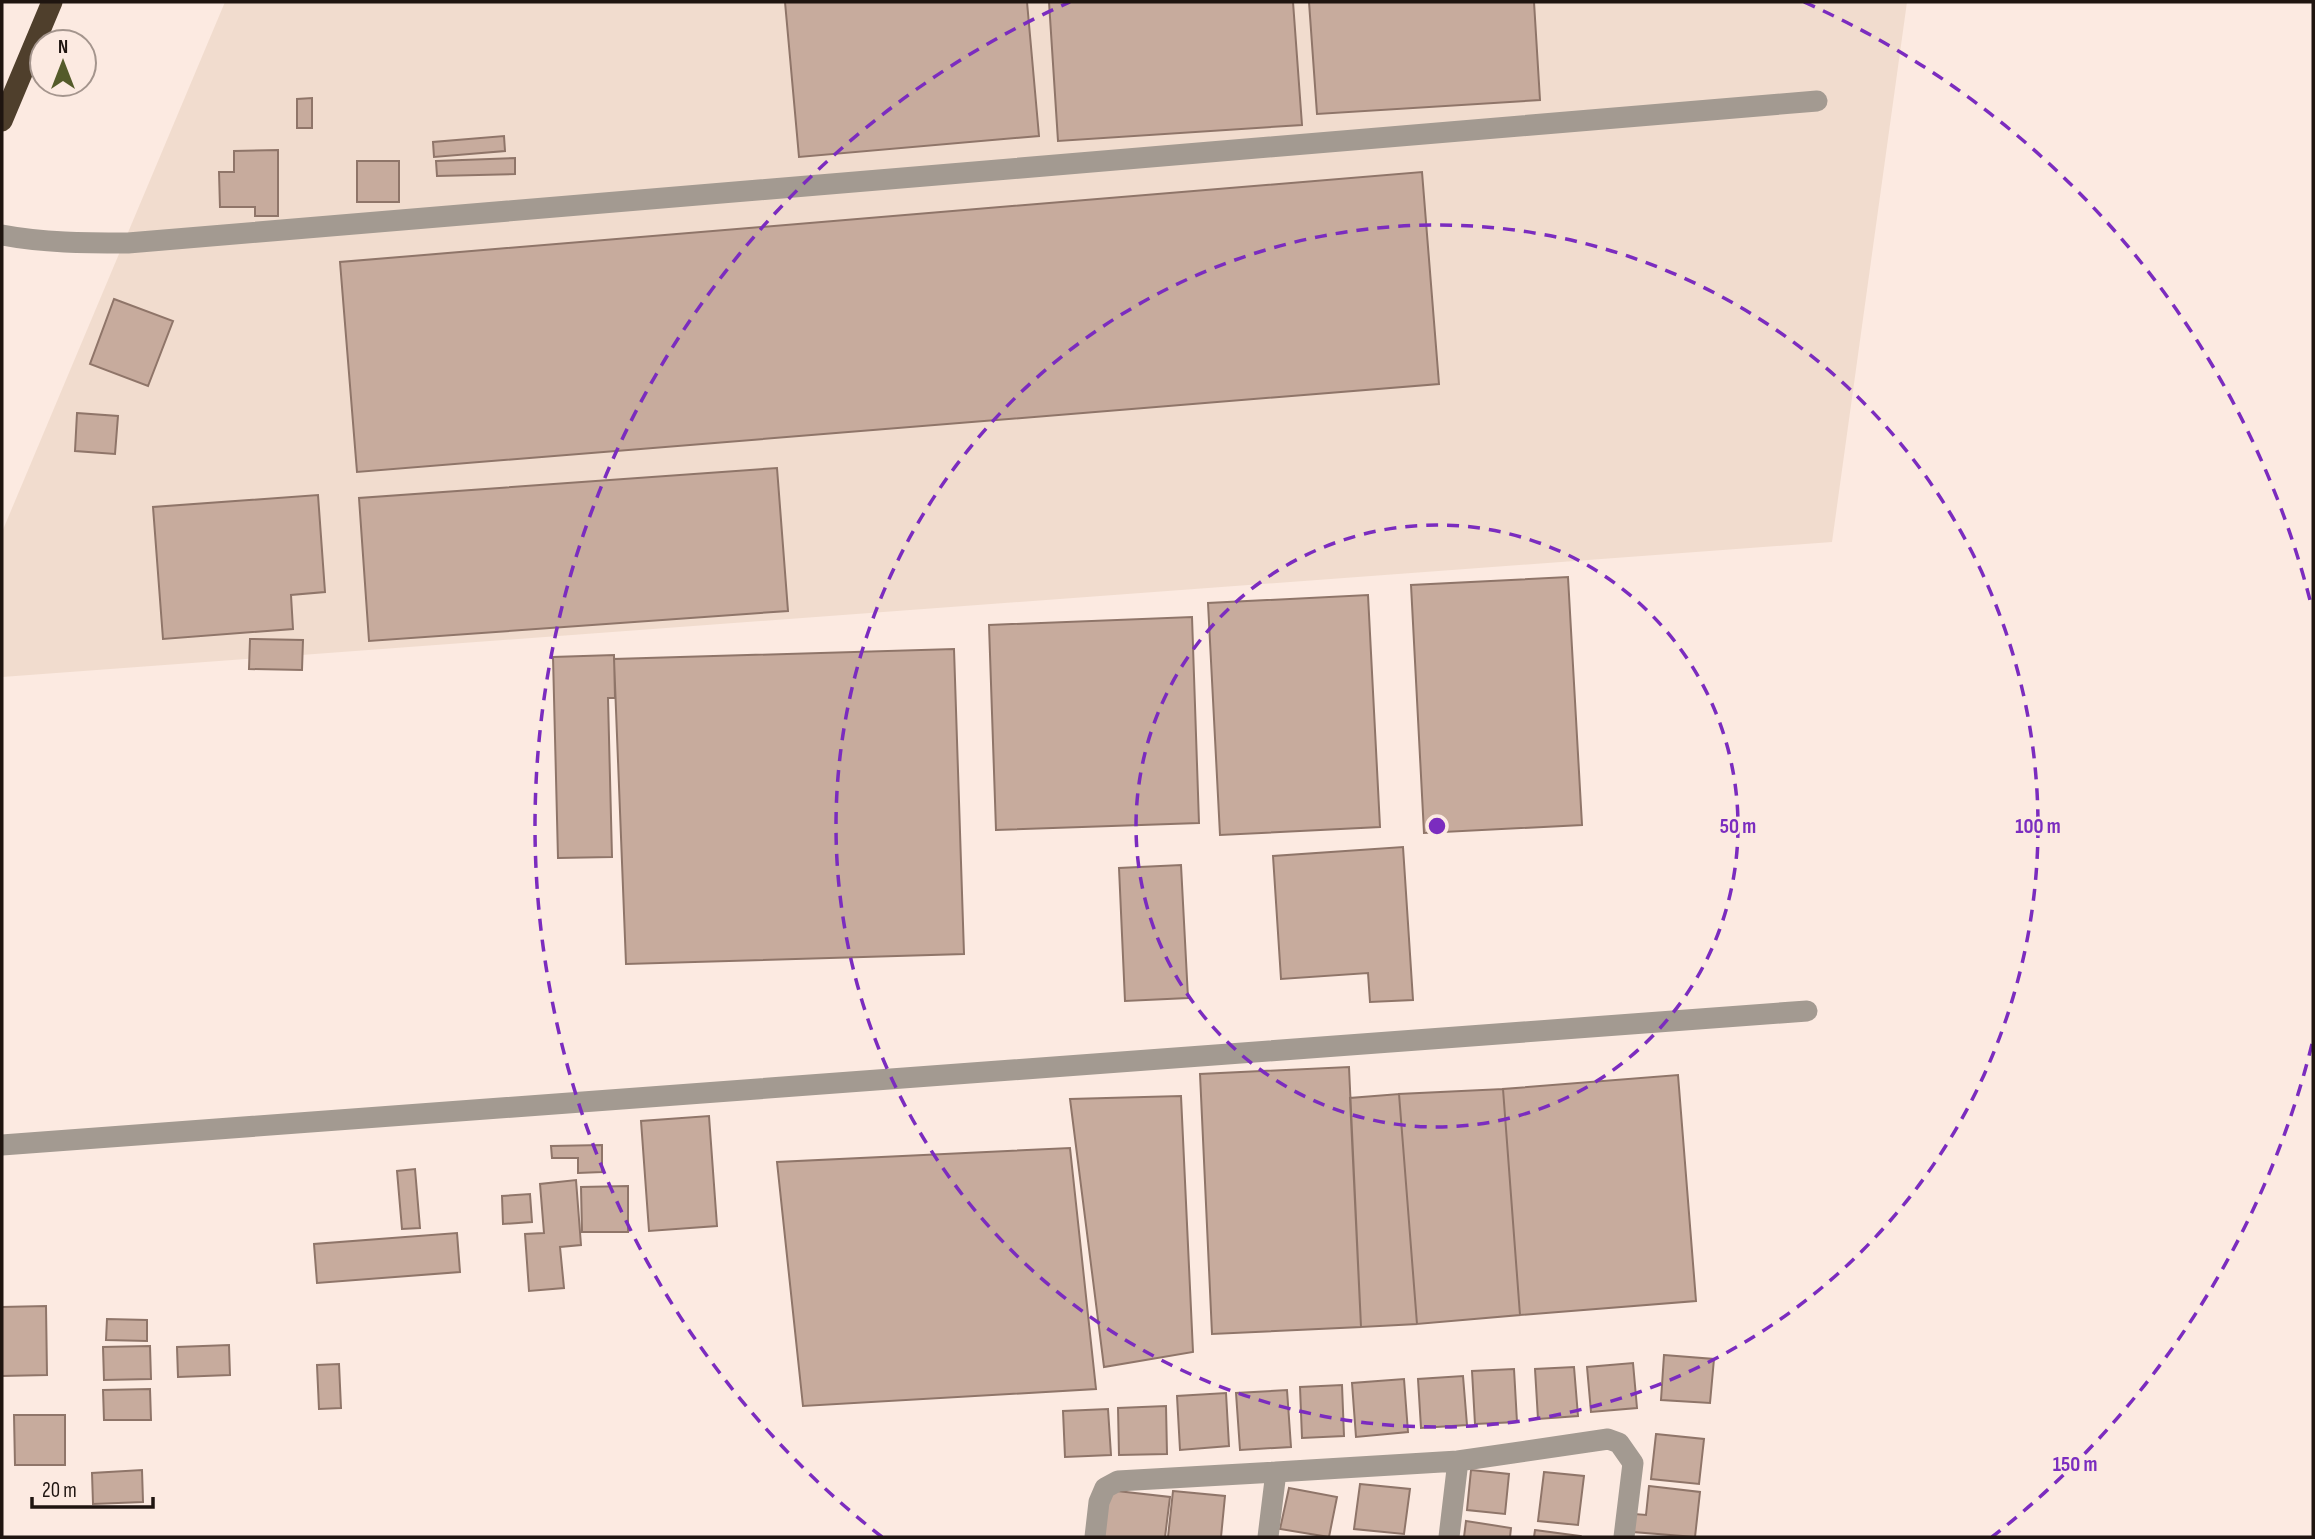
<svg xmlns="http://www.w3.org/2000/svg" width="2315" height="1539" font-family="'Sofia Sans Condensed',sans-serif">
	<rect width="100%" height="100%" fill="#fceae1"/>
	<path fill="#f1dcce" d="M225,2H1907L1832,542L2,677V532Z"/>
	<path fill="#c7ab9d" stroke="#8f7569" stroke-width="2" d="M785,2H1027L1039,136L799,157Z
		M1049,2H1293L1302,125L1058,141Z
		M1309,2H1534L1540,100L1317,114Z
		M312,98V128H297V99Z
		M504,136L505,151L434,157L433,142Z
		M278,150V216H255V207H220L219,172H234V151Z
		M515,158V174L437,176L436,161Z
		M357,161H399V202H357Z
		M1422,172L1439,384L357,472L340,262Z
		M114,299L173,321L148,386L90,364Z
		M77,413L118,416L115,454L75,451Z
		M777,468L788,611L369,641L359,498Z
		M318,495L325,592L291,595L293,629L163,639L153,507Z
		M1568,577L1582,825L1424,833L1411,585Z
		M1368,595L1380,827L1220,835L1208,603Z
		M1192,617L1199,823L996,830L989,625Z
		M250,639L303,640L302,670L249,669Z
		M954,649L964,954L626,964L614,659Z
		M614,655L615,698H608L612,857L558,858L553,657Z
		M1403,847L1413,1000L1370,1002L1368,973L1281,979L1273,856Z
		M1181,865L1188,998L1125,1001L1119,868Z
		M1349,1067L1361,1327L1212,1334L1200,1074Z
		M1678,1075L1696,1301L1520,1315L1503,1089Z
		M1503,1089L1520,1315L1417,1324L1399,1094Z
		M1399,1094L1417,1324L1361,1327L1350,1098Z
		M1181,1096L1193,1352L1104,1367L1070,1099Z
		M709,1116L717,1226L649,1231L641,1121Z
		M602,1145V1172L578,1173V1158H552L551,1146Z
		M1070,1148L1096,1389L803,1406L777,1162Z
		M415,1169L420,1228L402,1229L397,1171Z
		M576,1180L581,1245L560,1247L564,1288L529,1291L525,1234L544,1233L540,1184Z
		M628,1186V1232H582L581,1187Z
		M530,1194L532,1222L503,1224L502,1196Z
		M457,1233L460,1272L317,1283L314,1244Z
		M46,1306L47,1375L2,1376V1307Z
		M107,1319L147,1320V1341L106,1340Z
		M229,1345L230,1375L178,1377L177,1347Z
		M150,1346L151,1379L104,1380L103,1347Z
		M1664,1355L1714,1359L1710,1403L1661,1400Z
		M1633,1363L1637,1408L1591,1412L1587,1367Z
		M339,1364L341,1408L319,1409L317,1365Z
		M1574,1367L1578,1416L1538,1419L1535,1369Z
		M1514,1369L1517,1422L1475,1424L1472,1371Z
		M1463,1376L1467,1425L1421,1428L1418,1379Z
		M1404,1379L1408,1432L1356,1437L1352,1383Z
		M1342,1385L1344,1436L1302,1438L1300,1387Z
		M150,1389L151,1420H104L103,1390Z
		M1287,1390L1291,1447L1240,1450L1236,1393Z
		M1226,1393L1229,1446L1180,1450L1177,1396Z
		M1166,1406L1167,1454L1119,1455L1118,1408Z
		M1108,1409L1111,1455L1065,1457L1063,1411Z
		M14,1415H65V1465H15Z
		M1656,1434L1704,1439L1699,1484L1651,1479Z
		M142,1470L143,1502L93,1504L92,1473Z
		M1471,1470L1509,1474L1505,1514L1467,1510Z
		M1544,1472L1584,1476L1578,1525L1538,1521Z
		M1360,1484L1410,1489L1404,1534L1354,1529Z
		M1649,1486L1700,1492L1695,1537L1633,1532L1635,1514L1646,1515Z
		M1289,1488L1337,1497L1329,1537L1280,1529Z
		M1108,1490L1170,1497L1165,1537H1103Z
		M1173,1491L1225,1496L1221,1537H1168Z
		M1466,1521L1511,1528L1510,1537H1464Z
		M1535,1530L1580,1536L1579,1537H1534Z"/>
	<g fill="none" stroke-linecap="round" stroke-linejoin="round">
		<path stroke="#a39a91" stroke-width="21" d="M2,235C44,243 85,243 128,243L1817,101
			M2,1145L1807,1011"/>
		<path stroke="#a39a91" stroke-width="21" d="M1458,1461L1608,1439L1619,1443L1633,1463L1624,1537
			M1095,1537L1099,1502L1105,1488L1118,1481L1276,1472
			M1268,1537L1276,1472L1458,1461L1449,1537"/>
		<path stroke="#4f3f2c" stroke-width="21" d="M2,121L52,2"/>
	</g>
	<g fill="none" stroke="#7b2cbf" stroke-width="3.5" stroke-dasharray="12 9">
		<circle cx="1437" cy="826" r="301"/>
		<circle cx="1437" cy="826" r="601"/>
		<path d="M2312 1044A902 902 0 0 1 1992 1537M882 1537A902 902 0 0 1 1070 2M1804 2A902 902 0 0 1 2312 608"/>
	</g>
	<circle cx="1437" cy="826" r="10" fill="#7b2cbf" stroke="#fceae1" stroke-width="3.5"/>
	<g font-size="21" text-anchor="middle" font-weight="bold" fill="#7b2cbf" stroke="#fceae1" stroke-width="5" stroke-linejoin="round" paint-order="stroke">
		<text x="1738" y="833">50 m</text>
		<text x="2038" y="833">100 m</text>
		<text x="2075" y="1471">150 m</text>
	</g>
	<rect width="2315" height="1539" fill="none" stroke="#1f1510" stroke-width="7"/>
	<g transform="translate(63 63)"><circle r="33" fill="#fceae1" stroke="#a4958d" stroke-width="2"/>
	<path d="M0-5L12 26L0 18L-12 26Z" fill="#545b2a"/>
	<text y="-10" font-size="19" font-weight="bold" text-anchor="middle" fill="#1f1510">N</text>
	</g>
	<path d="M32 1497v10h121v-10" fill="none" stroke="#1f1510" stroke-width="3.5"/>
	<text x="42" y="1497" font-size="21" fill="#1f1510" stroke="#fceae1" stroke-width="5" paint-order="stroke">20 m</text>
</svg>
